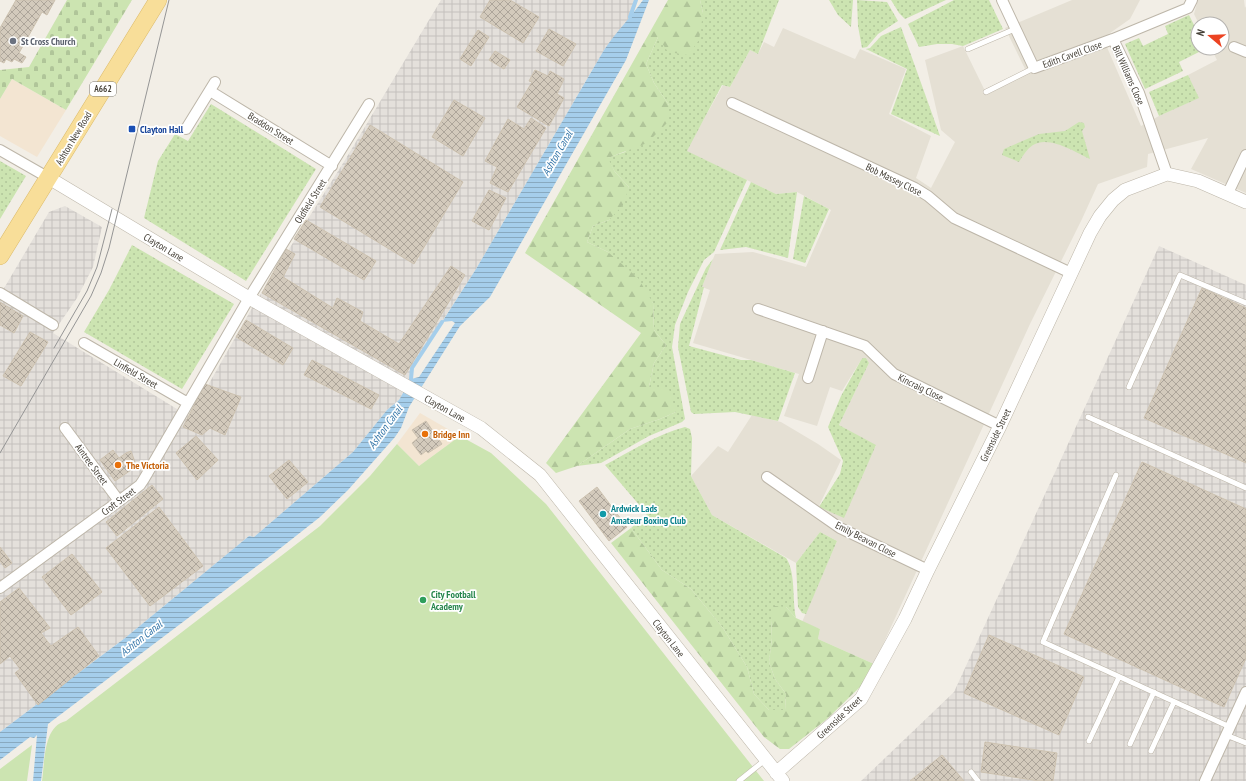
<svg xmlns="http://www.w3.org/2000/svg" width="1246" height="781" font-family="'PT Sans Narrow',sans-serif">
	<defs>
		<pattern id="industrial-grid" width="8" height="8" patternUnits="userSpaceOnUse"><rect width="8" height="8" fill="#e4e0db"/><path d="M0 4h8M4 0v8" fill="none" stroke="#c5c1bd"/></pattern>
		<pattern id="grass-dots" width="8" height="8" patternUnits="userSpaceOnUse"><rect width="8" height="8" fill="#cce4b1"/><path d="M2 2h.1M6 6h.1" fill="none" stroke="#b0c599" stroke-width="1.8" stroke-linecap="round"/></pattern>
		<pattern id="forest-firs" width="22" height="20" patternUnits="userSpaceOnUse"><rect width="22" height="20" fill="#cce4b1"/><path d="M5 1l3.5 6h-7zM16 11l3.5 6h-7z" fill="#b0c599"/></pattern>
		<pattern id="cemetery-stones" width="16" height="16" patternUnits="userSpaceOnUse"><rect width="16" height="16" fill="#cce4b1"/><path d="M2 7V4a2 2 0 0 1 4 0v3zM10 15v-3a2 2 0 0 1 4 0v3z" fill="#b0c599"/></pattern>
		<pattern id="water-rules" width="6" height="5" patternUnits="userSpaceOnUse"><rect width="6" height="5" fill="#a5ceeb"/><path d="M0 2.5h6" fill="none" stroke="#88a9bf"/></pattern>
		<pattern id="building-cross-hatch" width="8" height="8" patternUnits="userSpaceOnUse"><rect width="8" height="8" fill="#d3cabc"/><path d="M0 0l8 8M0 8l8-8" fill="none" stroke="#ada59a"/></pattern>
	</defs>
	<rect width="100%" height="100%" fill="#f2eee6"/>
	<path fill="#e5e0d4" d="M1072,0H1140L1130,19L1103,38L1141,126L1159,116L1198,98L1188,75L1217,60L1211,48H1222V24H1199L1194,14L1198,0H1244L1245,8L1246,6V193L1191,169L1208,138L1148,154L1147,167L1098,184L1082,219L1030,324L874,664L818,639L820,629L802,622L837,541L820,532L796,563L712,515L691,476L718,446L728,452L752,415L781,422L818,444L841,460L819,506L876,446L839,425L869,363L866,358L861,360L842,391L830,387L817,426L784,416L799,374L693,343L710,290L702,287L715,254L753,252L806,267L831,210L797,192L776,194L686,151L723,85L730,87L750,50L758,54L764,42L774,47L783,28L855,59L860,49L906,69L889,114L931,136L916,178L931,188L955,142L941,130L925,60L963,46L987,95L1027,73L1005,28Z"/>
	<path fill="#f3e5d2" d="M12,79L66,110L37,157L0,136V99Z
		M420,413L460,436L419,466L397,444Z"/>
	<path fill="url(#industrial-grid)" d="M441,0H636L630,17L604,50L476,269L412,368L411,379L399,400L387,410L353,452L254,537L249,536L125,638L0,732V295L49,212L65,206L102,227L93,267L77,298L53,333L190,417L252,308L345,160Z
		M1159,246L1246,285V781H861L954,692Z"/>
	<path fill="url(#grass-dots)" d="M700,0H779L758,54L750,50L730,87L722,85L687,151L747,180L714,252L704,260L688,292L675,325L672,347L685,419L682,422L649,436L601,463L577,466L630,429L660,419L676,412L649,387L654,363L666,345L654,330L653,303L608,252L587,242L593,226L609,220L629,187L615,172L607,158L625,152L669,105L654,83L646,64L658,37L703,13Z
		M829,0H853L851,27L838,15Z
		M857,0L887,2L898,21L878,34L867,47L862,48L858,26Z
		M891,0H946L905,19L899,13Z
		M954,0H989L1003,29L963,46L952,44H937L919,47L908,24Z
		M1189,15L1198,33V48H1205V49L1179,62L1183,71L1145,89L1125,44L1139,38L1143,46L1168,34L1165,26Z
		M901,27L940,136L891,114L907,69L866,49L870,48L881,36Z
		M1188,75L1199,98L1159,116L1149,92Z
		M211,104L316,169L246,281L144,218L158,161L175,134L188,141Z
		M1079,122L1084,123L1085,127L1082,131L1090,159C1075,152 1049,135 1033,145C1027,149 1023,155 1019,162L1002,155L1004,149L1039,134L1065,131Z
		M0,161L26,176L0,219Z
		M751,182L776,194L797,192L788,258L746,247L720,250Z
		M804,196L829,209L805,263L793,259Z
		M132,245L234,304L182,389L84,332L109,290Z
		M713,259L702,287H704L689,346L741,360H751L795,373L778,421L735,412L694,414L691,412L678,347L680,324L706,268Z
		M863,358H866L869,363L839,425L876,445L844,518L819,507L840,474L843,461L828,427L841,396L861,360Z
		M685,427L690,429L692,438L691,476L712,515L786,558C796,572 792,600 796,618L786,607L771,620L772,638L769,662L775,679L786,694L785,710H769L754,694L747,667L723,628L691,589L662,570L631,528L647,514L605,465C631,451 656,435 685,427Z
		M820,532L837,541L806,614L802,613L798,607L796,563Z"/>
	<path fill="url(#forest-firs)" d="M668,0H700L703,13L699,40L688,55L668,52L658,37L646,64L654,83L669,105L667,123L647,143L608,158L615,172L629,187L623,205L609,220L593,226L587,242L608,252L638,278L653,303L654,330L666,345L654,363L649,387L669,389L676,412L660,419L630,429L577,466L556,473L546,463L641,333L525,253Z
		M631,528L662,570L691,589L723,628L747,667L754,694L769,710H785L786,694L775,679L769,662L772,638L771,620L774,606L786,607L796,618L820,629L818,639L874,664L860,687L827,719L789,749H780L764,737L611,543Z"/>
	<path fill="url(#cemetery-stones)" d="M67,0H132L66,110L12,79L0,99V70L29,67Z"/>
	<path fill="#cce4b1" d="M460,436L491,453L546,504L764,781H42C45,762 43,726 66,721L320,526L370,476L397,444L419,466Z
		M32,745L27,781H0V769Z"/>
	<path fill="url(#water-rules)" d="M643,0H649L626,60L490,297L460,326L409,407L401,428L395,437L348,490L320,517L273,554L48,724L41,781H33L37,735L34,738L30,737L0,760V732L125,638L249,536L254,537L353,452L387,410L399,400L411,379L419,377L455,323L452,321L442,322L476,269L604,50C616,32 631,17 643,0Z"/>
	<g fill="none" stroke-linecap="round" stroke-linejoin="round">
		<path stroke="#a5ceeb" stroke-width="4" d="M630,17L636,0
			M411,379L412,368L442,322"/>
	</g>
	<path fill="url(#building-cross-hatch)" stroke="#cdc2b0" d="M16,0H55L47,15L42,12L19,53L26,57L22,63L14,59L12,62L6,59L4,63L0,61V28Z
		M490,0H510L539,17L523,43L480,17Z
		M549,29L576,44L563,66L536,51Z
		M478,30L489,37L471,66L460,59Z
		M495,51L510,60L504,69L489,60Z
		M535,70L548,76L550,71L564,79L557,94L564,98L549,126L517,107L532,82L529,81Z
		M454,100L485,118L463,156L432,137Z
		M531,118L546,128L508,192L490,183L497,167L485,161L508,119L524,129Z
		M370,125L463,182L414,264L320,207Z
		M489,190L506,198L489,230L472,221Z
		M306,220L376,261L364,280L294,239Z
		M286,249L295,254L283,277L333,308L337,298L363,312L360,321L399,344L451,266L465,275L405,375L262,293Z
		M1202,288L1246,308V463L1144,418Z
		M0,302L23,316L14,333L0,325Z
		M246,320L293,348L283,365L236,337Z
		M30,332L48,342L21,386L3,376Z
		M312,360L379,395L371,409L304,375Z
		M205,384L241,397L225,435L210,428L202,435L183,427Z
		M426,421L442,444L428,453L426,451L421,455L412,443L418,438L412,430Z
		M196,436L218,460L197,480L176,453Z
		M113,450L119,458L126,453L131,451L135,462L131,463L134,468L115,481L100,460Z
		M289,460L308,482L287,499L269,476Z
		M1142,462L1246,509V658L1224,707L1064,634Z
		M152,485L163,499L117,536L106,522Z
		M597,487L627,527L609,541L579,501Z
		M159,507L203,566L150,606L106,548Z
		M0,547L12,563L5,568L0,561Z
		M72,554L102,592L71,615L42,577Z
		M19,588L50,628L41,633L51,646L78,627L99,656L38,705L15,673L20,669L10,656L0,664V602Z
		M989,635L1084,677L1059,735L964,693Z
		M985,742L1057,753L1053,781H1039L981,772Z
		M942,755L964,781H910Z"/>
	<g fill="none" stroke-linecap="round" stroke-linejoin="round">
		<g stroke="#bdb6a9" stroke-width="6">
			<path id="service" d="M968,49L1015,29
				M986,92L1034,68
				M1129,387L1180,275L1246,303
				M1088,417L1246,488
				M1116,475L1043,642L1230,727
				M1226,735L1246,743
				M1089,741L1119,677
				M1130,744L1154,692
				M1151,751L1174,702
				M971,772L978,781
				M739,781L765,760"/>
		</g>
		<g stroke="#bdb6a9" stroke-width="12">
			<path id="minor" d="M1002,0L1034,68L1113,39
				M1234,47L1246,52
				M210,91L332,166
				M732,103L915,188L928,196L954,218L1071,273
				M186,129L215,82
				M0,150L49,178
				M1167,174L1139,93L1113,39L1188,8L1192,0
				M1228,193L1246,155
				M0,293L53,325
				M758,309L865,346L894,374L1000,426
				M84,343L188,403
				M808,378L823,331
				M65,428L119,501
				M767,477L840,528L928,570
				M0,588L119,501L140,485L144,479L249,298L369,104
				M1205,781L1246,692"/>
		</g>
		<g stroke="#bdb6a9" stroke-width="14">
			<path id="tertiary" d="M49,178L249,298L481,428L540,475L783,781
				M776,773L861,699L905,619L928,570L1000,426L1090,233L1100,216L1113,200L1125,190L1167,174L1198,181L1246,202"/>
		</g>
		<g stroke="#dcbb6a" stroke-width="18">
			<path id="primary" d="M0,256L158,0"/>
		</g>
		<use href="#service" stroke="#fff" stroke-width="5"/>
		<use href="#minor" stroke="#fff" stroke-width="10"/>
		<use href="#tertiary" stroke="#fff" stroke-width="13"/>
		<use href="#primary" stroke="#f8de99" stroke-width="17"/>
		<path stroke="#959595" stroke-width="1" d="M54,348L87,291L97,267L112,209
			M0,453L91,296L101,273L109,248L169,0"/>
	</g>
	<circle fill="#6b7280" stroke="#fff" stroke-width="1.5" cx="13" cy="41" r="4"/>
	<rect fill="#1a4fb4" stroke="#fff" stroke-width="1.5" x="128" y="125" width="8" height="8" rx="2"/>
	<g fill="#e8710a" stroke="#fff" stroke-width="1.5">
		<circle cx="425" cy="434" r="4"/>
		<circle cx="118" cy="465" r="4"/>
	</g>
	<circle fill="#0f9aa8" stroke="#fff" stroke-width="1.5" cx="603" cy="514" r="4"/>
	<circle fill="#2e9e5b" stroke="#fff" stroke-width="1.5" cx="423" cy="600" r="4"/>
	<g text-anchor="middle" stroke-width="3.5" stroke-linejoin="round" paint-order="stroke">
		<rect fill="#fff" stroke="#7c7972" stroke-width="1" x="90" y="82" width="26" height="14" rx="3"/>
		<g font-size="9" font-weight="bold" fill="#443f36">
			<text x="103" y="92">A662</text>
		</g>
		<g font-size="10" font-weight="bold" fill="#5b616d" stroke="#fff" text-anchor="start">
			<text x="21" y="45">St Cross Church</text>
		</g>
		<g font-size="10" fill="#443f36" stroke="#fff">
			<text transform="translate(1072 54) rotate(-20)" y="4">Edith Cavell Close</text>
			<text transform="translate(1129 75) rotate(66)" y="4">Bill Williams Close</text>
			<text transform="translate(271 128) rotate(32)" y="4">Braddon Street</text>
			<text transform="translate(73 138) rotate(-59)" y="4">Ashton New Road</text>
			<text transform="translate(894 179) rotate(26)" y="4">Bob Massey Close</text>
			<text transform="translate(310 201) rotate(-58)" y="4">Oldfield Street</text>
			<text transform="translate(164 247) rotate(31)" y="4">Clayton Lane</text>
			<text transform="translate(136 373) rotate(30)" y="4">Linfield Street</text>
			<text transform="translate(921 387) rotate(26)" y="4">Kincraig Close</text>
			<text transform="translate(445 408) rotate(29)" y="4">Clayton Lane</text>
			<text transform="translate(995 435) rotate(-64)" y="4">Greenside Street</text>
			<text transform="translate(92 464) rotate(54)" y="4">Aintree Street</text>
			<text transform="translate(118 501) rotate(-37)" y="4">Croft Street</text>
			<text transform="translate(866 539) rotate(27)" y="4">Emily Beavan Close</text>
			<text transform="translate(669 638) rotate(52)" y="4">Clayton Lane</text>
			<text transform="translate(839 717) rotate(-43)" y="4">Greenside Street</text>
		</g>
		<g font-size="10" font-weight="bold" fill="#164399" stroke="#fff" text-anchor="start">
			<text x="140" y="133">Clayton Hall</text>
		</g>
		<g font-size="10" font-weight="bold" fill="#c56008" stroke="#fff" text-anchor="start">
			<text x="433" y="438">Bridge Inn</text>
			<text x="126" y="469">The Victoria</text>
		</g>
		<g font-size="10" font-weight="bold" fill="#0d838f" stroke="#fff" text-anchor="start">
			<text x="611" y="512">Ardwick Lads<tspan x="611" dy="12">Amateur Boxing Club</tspan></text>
		</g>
		<g font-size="10" font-weight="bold" fill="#27864d" stroke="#fff" text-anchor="start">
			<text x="431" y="598">City Football<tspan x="431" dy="12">Academy</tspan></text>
		</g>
		<g font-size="11" font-style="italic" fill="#3677a9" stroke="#fff">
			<text transform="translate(557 153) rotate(-60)" y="4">Ashton Canal</text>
			<text transform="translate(385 427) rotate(-54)" y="4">Ashton Canal</text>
			<text transform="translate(141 638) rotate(-38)" y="4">Ashton Canal</text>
		</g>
	</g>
	<g transform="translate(1210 36) rotate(289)"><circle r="19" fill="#ffffff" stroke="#b4b2af"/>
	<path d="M0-3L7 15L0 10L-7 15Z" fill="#ec4322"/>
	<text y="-6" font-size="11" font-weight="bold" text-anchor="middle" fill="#443f36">N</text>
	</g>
</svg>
